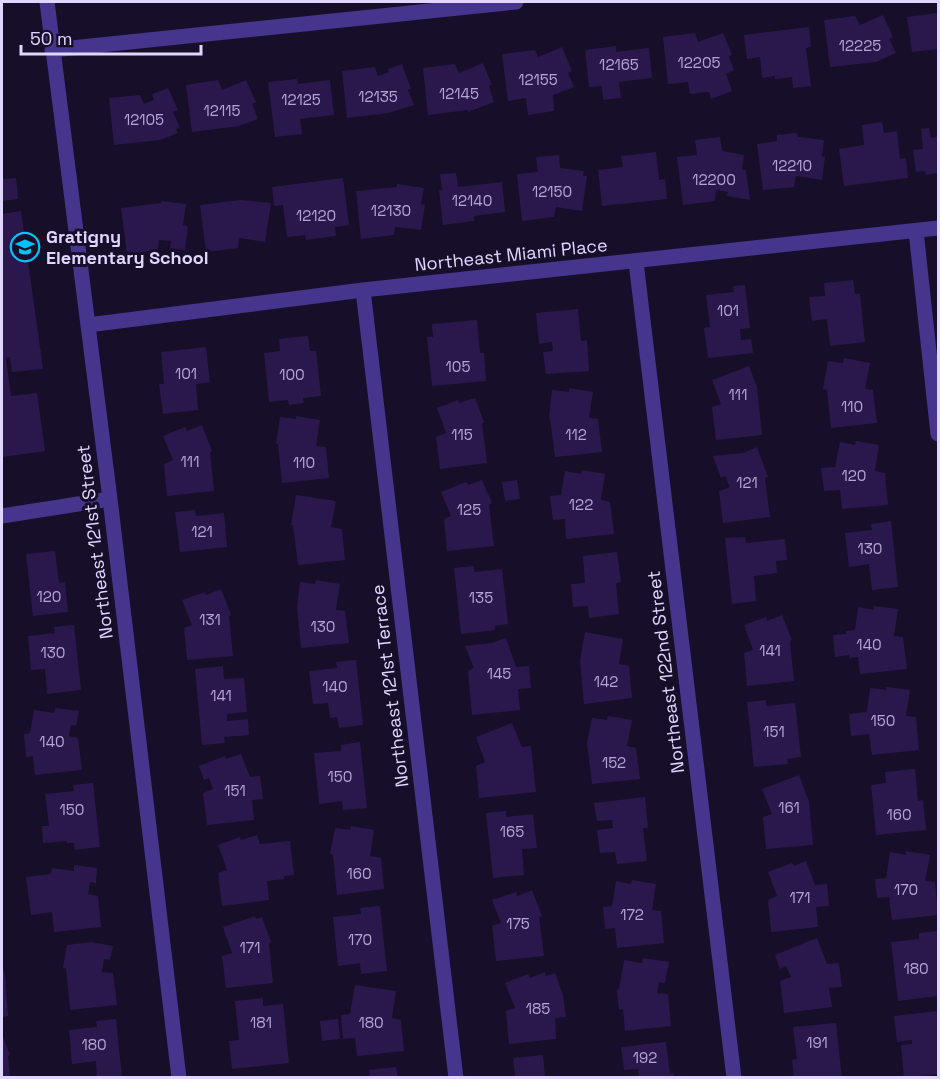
<svg xmlns="http://www.w3.org/2000/svg" width="940" height="1079" font-family="'Space Grotesk',sans-serif">
	<rect width="100%" height="100%" fill="#170e29"/>
	<path fill="#2a184c" d="M937,13L938,49L912,52L907,17Z
		M883,15L893,37L889,39L896,53L876,62L830,67L824,20L855,16L860,25Z
		M809,27L811,47L806,48L811,86L793,88L792,77L775,79V76L762,78L760,57L747,59L744,35Z
		M695,33L698,42L723,33L732,55L729,56L734,70L726,74L732,91L711,99L709,92L690,94L688,82L668,84L663,37Z
		M616,46V52L649,48L652,78L619,82L621,98L603,100L602,86L589,87L585,50Z
		M562,47L572,71L568,73L574,87L553,95L554,111L528,115L526,98L508,101L502,54L535,50L538,57Z
		M483,63L492,85L489,86L494,102L468,112V110L428,115L423,68L455,64L459,73Z
		M402,64L411,89L408,90L414,105L389,113L347,118L342,71L375,67L378,76L389,72L388,69Z
		M297,79L298,84L330,80L334,115L300,119L302,134L275,137L268,82Z
		M218,80L222,90L246,80L256,102L252,104L258,119L239,126L192,132L186,85Z
		M168,88L178,110L173,112L180,127L176,129L178,133L160,140L114,145L109,98L140,95L144,104L154,100L152,94Z
		M882,122L884,133L897,131L900,159L906,158L908,178L844,186L839,149L864,145L862,125Z
		M929,128L931,138L938,137V173L926,175L925,171L916,172L913,150L923,149L921,129Z
		M797,133L798,137L824,140L822,156L825,157L822,180L796,176L794,187L763,190L757,144L777,141V135Z
		M720,137L722,151L744,155L742,170H746L750,200L727,196L728,192L716,190L715,201L683,205L677,157L697,155L695,140Z
		M656,152L659,180L665,179L667,199L602,206L598,170L623,167L621,156Z
		M559,155L560,168L584,171L583,176H587L582,211L556,207L554,217L522,221L517,174L538,172L536,157Z
		M456,173L458,187L502,182L505,212L474,216V221L443,225L439,190H442L440,174Z
		M16,178L18,199L2,201V179Z
		M343,178L349,225L335,227L336,236L306,240L305,235L287,237L283,205L274,206L272,187Z
		M397,184L424,188L421,204L425,205L421,230L395,227L394,235L361,239L356,191L397,187Z
		M241,200L271,203L265,242L239,238L238,248L206,252L200,205Z
		M161,201L186,204L183,225L188,226L185,250L170,248L171,241L159,240L158,250L127,254L121,208L162,203Z
		M21,211L43,369L12,372L10,357L6,358L11,396L37,393L45,451L2,457V214Z
		M853,280L855,294H860L865,342L830,346L827,319L812,321L809,297L825,296L824,283Z
		M745,285L750,328L740,329L741,340L751,339L753,353L708,358L704,328L710,327L706,295L734,292L733,286Z
		M578,309L581,341L587,340L589,371L546,374L543,352L553,351L552,342L539,344L536,313Z
		M477,320L480,353H484L486,381L432,386L427,337H433L432,324Z
		M308,336L310,351H316L321,396L303,398L304,403L289,405L288,400L269,402L264,353L280,351L279,339Z
		M206,347L210,382L196,384L198,410L163,414L159,384H164L161,352Z
		M844,358L870,363L865,389L873,390L877,423L831,428L827,390L823,389L828,361L843,363Z
		M749,366L757,387L762,435L716,440L712,407L721,404L712,380Z
		M569,388L593,392L589,418L598,419L602,452L555,457L550,418H549L552,390L569,392Z
		M475,398L484,422L482,423L487,463L440,469L436,437L446,433L437,408L458,400L459,403Z
		M296,416L320,420L316,446L326,447L329,478L282,483L278,444H276L280,417L296,419Z
		M202,425L212,451L210,452L214,491L167,496L164,464L173,460L163,436L185,427L187,431Z
		M856,441L879,445L875,471L885,473L888,505L842,509L840,490L824,491L821,468L835,467L840,442L855,445Z
		M757,447L768,477L765,478L770,517L723,523L719,491L730,487L725,476L721,478L713,456L743,453Z
		M582,470L605,474L601,500L610,502L614,534L566,539L565,519L553,520L550,496L561,495L565,471L581,474Z
		M482,480L492,503L489,505L494,546L447,551L444,519L451,516L441,492L466,482L468,485Z
		M517,480L520,499L505,501L502,482Z
		M296,495L336,501L331,527L342,529L345,560L298,565L293,525H291Z
		M195,510L196,516L224,513L227,547L180,552L175,512Z
		M891,521L898,587L872,590L869,564L849,567L845,533L872,530L871,524Z
		M745,537L746,543L785,539L787,560L776,561L777,573L754,576L756,601L732,604L725,538Z
		M55,551L59,583L65,582L68,612L33,616L26,554Z
		M617,552L621,582L616,583L619,614L589,618L588,606L573,607L571,584L585,583L583,556Z
		M474,566V572L502,569L508,624L495,626V630L461,634L454,568Z
		M316,580L340,584L336,610L345,611L349,643L301,648L297,608L300,582L315,584Z
		M221,589L231,615L229,616L233,656L187,660L184,628L192,625L182,600L205,592L206,595Z
		M874,606L898,609L894,636L903,637L907,669L860,674L858,657L849,658V655L835,657L833,635L846,634V631L855,630L858,607L874,610Z
		M782,615L792,640L790,641L794,681L747,686L744,653L753,650L744,625L766,617L767,621Z
		M74,625L81,690L47,694L45,669L31,670L28,636L55,633L54,627Z
		M585,632L623,639L619,664L629,666L632,698L584,704L580,661Z
		M506,638L516,667L529,666L531,688L518,689L520,710L472,715L468,671L474,668L465,646L492,643Z
		M356,660L363,725L339,728L337,717L330,718L328,703L313,704L309,671L337,668L336,662Z
		M223,666L224,679L244,678L247,712L227,714V721L248,719L249,735L224,737L225,743L202,745L195,669Z
		M886,687L910,690L906,716L916,717L919,750L872,755L869,734L851,736L849,714L867,712L870,688L886,690Z
		M766,700V706L795,703L801,757L787,759L788,764L754,767L747,702Z
		M55,708L79,711L76,726L71,725L69,736L78,738L82,770L35,775L33,756L26,757L24,734L30,733L34,710L54,713Z
		M608,716L632,720L627,746L636,748L640,779L592,784L587,743L592,718L607,720Z
		M512,723L522,747L531,746L536,792L479,798L476,766L485,762L476,737Z
		M360,742L367,808L343,810L342,801L319,804L314,753L341,751V745Z
		M241,754L250,777L260,776L263,799L252,800L254,820L207,825L203,793L213,789L209,778L204,780L199,766L225,756L226,759Z
		M915,769L918,801L923,800L926,830L876,835L871,785L886,783L885,772Z
		M799,775L809,802L813,845L766,849L763,817L772,814L762,789Z
		M93,783L100,847L75,850L74,843H67V841L43,843L42,826H49L45,794L74,791L73,785Z
		M645,797L648,828H643L647,861L617,864L615,852L600,853L597,830L613,828L612,820L597,821L594,803Z
		M506,811V817L533,814L537,848L522,849L524,875L493,878L486,813Z
		M351,826L374,830L370,856L381,858L384,889L337,895L333,855L330,854L335,828L350,830Z
		M257,835L260,844L290,841L294,875L284,876V879L267,881L269,900L222,906L218,873L227,870L218,845L240,837L241,840Z
		M906,851L930,855L925,881L935,882L938,915L892,920L889,897L877,898L875,879L886,878L890,852L906,855Z
		M806,861L815,885L827,884L829,906L816,907L818,927L771,932L768,900L777,896L768,872L792,863L794,866Z
		M74,865L97,868L96,883L90,882L88,894L98,896L101,927L54,932L52,912L31,915L26,877L51,874L52,868L74,871Z
		M632,880L656,884L652,910L661,911L664,943L617,948L615,928L605,929L603,907L612,906L616,881L631,884Z
		M532,890L542,916L539,917L544,956L496,961L492,926L501,923L492,900L516,892L517,896Z
		M380,906L387,971L361,974L360,963L338,966L333,917L361,914L360,908Z
		M255,916L256,919L262,917L271,942L269,943L273,983L226,988L222,956L232,953L223,927Z
		M938,931V996L898,1001L891,942L919,939V933Z
		M817,938L827,964L839,963L842,987L829,988L832,1007L784,1013L780,981L791,977L786,966L780,969L775,955Z
		M91,942L113,946L110,960L104,959L102,972L113,973L117,1005L70,1010L66,968H63L67,945Z
		M643,958L669,962L665,983L659,982L657,993L668,994L671,1026L625,1031L623,1009L619,1010L617,990L619,989L624,960L642,963Z
		M2,966L5,975L8,1016L2,1017Z
		M545,972L546,976L555,973L563,995L566,1017L555,1018L556,1039L509,1044L506,1011L515,1008L505,983L528,974L530,978Z
		M355,985L396,991L392,1018L401,1020L404,1051L357,1056L355,1038L343,1039L341,1015L350,1014Z
		M263,998V1006L283,1004L289,1063L232,1069L229,1041L239,1040L235,1001Z
		M938,1011V1074L904,1078L901,1045L912,1044V1040L897,1042L894,1016Z
		M116,1019L122,1078H97L96,1061L72,1064L69,1030L97,1027L96,1021Z
		M338,1019L340,1039L322,1041L320,1021Z
		M836,1023L842,1078H794L792,1060L797,1059L793,1027Z
		M2,1034L10,1055L8,1056L10,1078H2Z
		M666,1042L670,1074L674,1073V1078H639L638,1069L624,1070L621,1047Z
		M543,1055L545,1078H515L513,1058Z
		M396,1067L398,1078H370L369,1070Z"/>
	<g fill="none" stroke-linecap="round" stroke-linejoin="round">
		<path stroke="#45358c" stroke-width="15" d="M47,2L110,499L179,1078
			M52,50L516,2
			M916,231L938,434
			M636,262L734,1078
			M363,290L456,1078
			M88,325L363,290L938,228
			M2,516L110,499"/>
	</g>
	<defs>
		<g id="school-ring" transform="scale(1.5)"><circle r="9.5" fill="#170e29" stroke="#02c1ff" stroke-width="1.5"/><path d="M0-5L7-2L0 1L-7-2ZM-4 1L0 2.5L4 1V4Q0 6-4 4Z" fill="#02c1ff"/></g>
	</defs>
	<g fill-rule="evenodd">
		<use href="#school-ring" x="25" y="247"/>
	</g>
	<g text-anchor="middle" stroke-width="6" stroke-linejoin="round" paint-order="stroke">
		<g font-size="15" fill="#b3a6d2">
			<text x="860" y="51">12225</text>
			<text x="699" y="68">12205</text>
			<text x="619" y="70">12165</text>
			<text x="538" y="85">12155</text>
			<text x="459" y="99">12145</text>
			<text x="378" y="102">12135</text>
			<text x="301" y="105">12125</text>
			<text x="222" y="116">12115</text>
			<text x="144" y="125">12105</text>
			<text x="792" y="171">12210</text>
			<text x="714" y="185">12200</text>
			<text x="552" y="197">12150</text>
			<text x="472" y="206">12140</text>
			<text x="391" y="216">12130</text>
			<text x="316" y="221">12120</text>
			<text x="728" y="316">101</text>
			<text x="458" y="372">105</text>
			<text x="186" y="379">101</text>
			<text x="292" y="380">100</text>
			<text x="738" y="400">111</text>
			<text x="852" y="412">110</text>
			<text x="462" y="440">115</text>
			<text x="576" y="440">112</text>
			<text x="190" y="467">111</text>
			<text x="304" y="468">110</text>
			<text x="854" y="481">120</text>
			<text x="747" y="488">121</text>
			<text x="581" y="510">122</text>
			<text x="469" y="515">125</text>
			<text x="202" y="537">121</text>
			<text x="870" y="554">130</text>
			<text x="49" y="602">120</text>
			<text x="481" y="603">135</text>
			<text x="210" y="625">131</text>
			<text x="323" y="632">130</text>
			<text x="869" y="650">140</text>
			<text x="770" y="656">141</text>
			<text x="53" y="658">130</text>
			<text x="499" y="679">145</text>
			<text x="606" y="687">142</text>
			<text x="335" y="692">140</text>
			<text x="221" y="701">141</text>
			<text x="883" y="726">150</text>
			<text x="774" y="737">151</text>
			<text x="52" y="747">140</text>
			<text x="614" y="768">152</text>
			<text x="340" y="782">150</text>
			<text x="235" y="796">151</text>
			<text x="789" y="813">161</text>
			<text x="72" y="815">150</text>
			<text x="899" y="820">160</text>
			<text x="512" y="837">165</text>
			<text x="359" y="879">160</text>
			<text x="906" y="895">170</text>
			<text x="800" y="903">171</text>
			<text x="632" y="920">172</text>
			<text x="518" y="929">175</text>
			<text x="360" y="945">170</text>
			<text x="250" y="953">171</text>
			<text x="916" y="974">180</text>
			<text x="538" y="1014">185</text>
			<text x="261" y="1028">181</text>
			<text x="371" y="1028">180</text>
			<text x="817" y="1048">191</text>
			<text x="94" y="1050">180</text>
			<text x="645" y="1063">192</text>
		</g>
		<g font-size="18" font-weight="bold" fill="#e1d6ff" stroke="#170e29" text-anchor="start">
			<text x="46" y="243">Gratigny<tspan x="46" dy="21">Elementary School</tspan></text>
		</g>
		<g font-size="18" fill="#e1d6ff" stroke="#170e29">
			<text transform="translate(511 255) rotate(-6)" y="6">Northeast Miami Place</text>
			<text transform="translate(95 542) rotate(-97)" y="6">Northeast 121st Street</text>
			<text transform="translate(666 672) rotate(-97)" y="6">Northeast 122nd Street</text>
			<text transform="translate(390 686) rotate(-97)" y="6">Northeast 121st Terrace</text>
		</g>
	</g>
	<rect width="940" height="1079" fill="none" stroke="#e1d6ff" stroke-width="6"/>
	<path d="M21 45v9h180v-9" fill="none" stroke="#e1d6ff" stroke-width="3"/>
	<text x="30" y="45" font-size="18" fill="#e1d6ff" stroke="#170e29" stroke-width="4.5" paint-order="stroke">50 m</text>
</svg>
